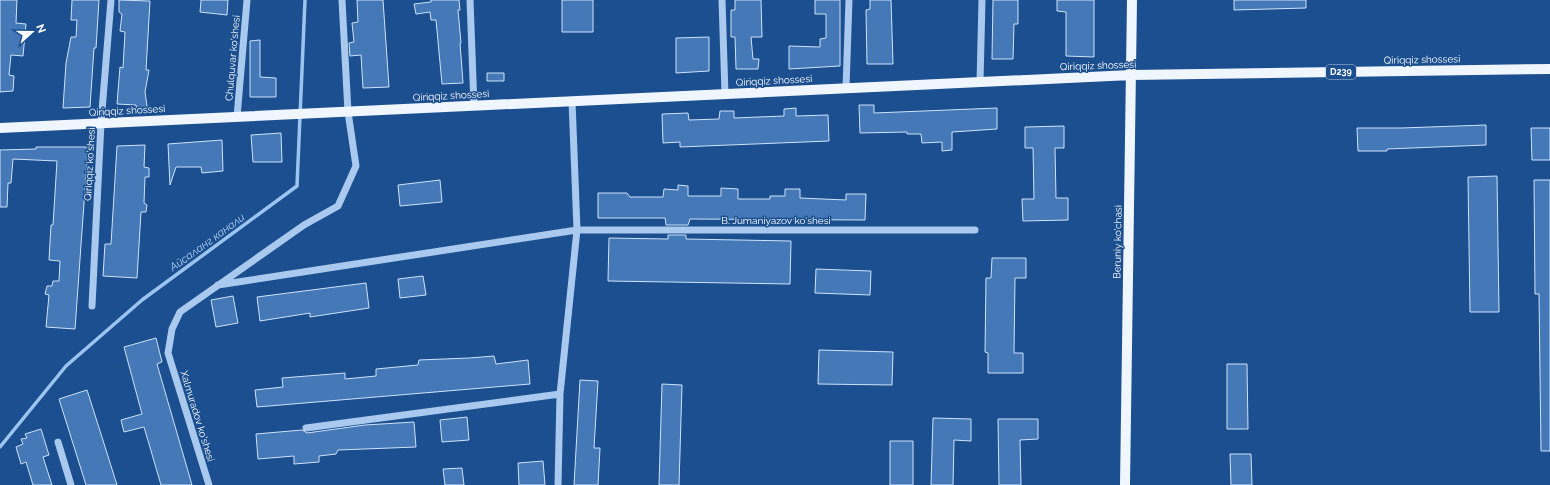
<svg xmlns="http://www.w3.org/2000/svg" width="1550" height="485" font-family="Raleway,sans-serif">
	<rect width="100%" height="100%" fill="#1b4f8f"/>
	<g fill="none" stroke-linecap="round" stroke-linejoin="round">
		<path stroke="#9cc4f0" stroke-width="3.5" d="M0,447L66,366L142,300L297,186L305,0"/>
	</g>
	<path fill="#4478b7" stroke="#cfe3fa" d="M0,0H17L16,23L26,24L23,56L11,55L9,75L14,76L13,91L0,92Z
		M72,0H99L96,48H94L90,107L63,108L66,63L71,37H76L77,20H71Z
		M119,0L150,1L146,70H149L145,92L148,113H137L136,105L117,104L120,67L123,68L125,32L120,31L122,14L119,12Z
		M201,0H228L227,15L200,12Z
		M357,0H383L389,87L363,88L361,55L350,56L349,43L354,42L352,23L358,22Z
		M431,0H459L460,10H458L461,43H460L463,83L442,84L436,20H431L430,12L416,14L414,4L431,2Z
		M562,0H593V32H562Z
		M735,0H761L762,37H751L753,59H759L758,69H736L735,37H731V10H735Z
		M815,0H840V66L789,69V46L820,47V39L826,38V14H815Z
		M870,0H891L893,64H867L866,10L870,9Z
		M993,0H1018V24H1014L1013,59H992Z
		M1057,0H1094V57L1066,56V12L1057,11Z
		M1234,0H1306V8L1234,10Z
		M709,37V71L676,73V38Z
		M260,40V77L276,78V97H250V41Z
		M487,73H504V81H487Z
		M859,105H874V113L997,108V129L952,132V150L942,151V142L922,143L921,134H907V132L860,133Z
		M796,108V116L828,115L829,141L680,147V142L663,143L662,114L688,113L689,120L719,119L720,111H734V118L784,116V109Z
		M1486,125V145L1387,149V151H1358L1357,128H1401Z
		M1064,126V148H1055L1056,198H1068V220L1023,221L1022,199H1034L1033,148H1025V127Z
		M1531,128H1550V160H1532Z
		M281,133L282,162H253L251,135Z
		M222,140L223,171L202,173L201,167H176L170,185L168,144Z
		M145,145L144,167L149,168V177H145L144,203L147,205L146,212H141L137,278L103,276L105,244H111L117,146Z
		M36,147H88L75,329L46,327L49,295L45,294L47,286H52L53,281H59L60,261L49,260L51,225H53L57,161L13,159L11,183H8L7,207H0V150L36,149Z
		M1497,176L1499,312H1470L1468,177Z
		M440,180L442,202L400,206L398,185Z
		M1534,180H1550V451H1541L1539,294H1535Z
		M678,185L688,186V196H721V188L738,189V199H770V196H785V189H800V198L846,200V194H866L865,220L690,219L688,225H666L665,218H598V193H627L630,197H663L664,189L678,190Z
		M668,235H686V239L791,241L790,284L608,281L609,238L668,239Z
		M992,258H1026V278H1015L1014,353H1023V373H988V353L985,352L986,278H991Z
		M816,269L871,271L870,295L815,293Z
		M423,276L426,295L400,298L398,279Z
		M366,283L369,308L310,317V313L260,321L257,297Z
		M233,296L238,323L216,327L211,300Z
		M156,338L162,362L157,364L192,485H161L144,427L124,432L121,420L142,414L124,347Z
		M819,350L893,352L892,385L818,384Z
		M494,356L496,364L528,360L530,384L257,407L255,390L283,387L282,378L345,373V379L376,376V369L418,365L419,360L469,358Z
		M1227,364H1247L1248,429H1227Z
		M580,380L598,381L594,448H600L598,485H574Z
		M662,384L682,385L679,485H659Z
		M87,390L101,434L117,485H86L59,399Z
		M467,417L469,440L442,442L440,420Z
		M933,418L971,419V441L954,440L953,485H931Z
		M998,419H1038V439L1020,440L1021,485H999Z
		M414,422L416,447L338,450L336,454L319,456V462L294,464V456L258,459L256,434L302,430L307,433L365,425Z
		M41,429L49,455L43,457L52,485H33L26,462L21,464L16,447L23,444L21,439L27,438L25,434Z
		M890,441H913V485H890Z
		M1230,454H1251L1252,485H1231Z
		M543,461L545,485H519L518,463Z
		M462,468L464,485H445L443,469Z"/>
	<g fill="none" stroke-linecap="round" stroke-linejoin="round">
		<path stroke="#a9c9ee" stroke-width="7" d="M470,0L474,106
			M722,0L725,94
			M980,82L982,0
			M846,88L849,0
			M237,117L247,0
			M218,285L577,230H975
			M92,306L101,123L111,0
			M306,428L560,394
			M58,442L71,485
			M209,485L168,353L172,329L180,312L304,225L338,206L356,166L348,112L342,0
			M558,485L560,394L577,230L572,101"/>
		<path stroke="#f0f6ff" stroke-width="10" d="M0,128L1131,75L1550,69
			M1125,485L1132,0"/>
	</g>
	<g text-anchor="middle" stroke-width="3" stroke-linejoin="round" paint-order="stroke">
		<rect fill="#1b4f8f" stroke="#bbcadd" stroke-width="1" x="1326" y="65" width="30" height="14" rx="3"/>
		<g font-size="9" font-weight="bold" fill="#fff">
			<text x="1341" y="75">D239</text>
		</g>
		<g font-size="10" fill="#fff" stroke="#1b4f8f">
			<text transform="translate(232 58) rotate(-85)" y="4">Chulquvar ko'shesi</text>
			<text transform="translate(1422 59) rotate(-1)" y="4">Qiriqqiz shossesi</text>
			<text transform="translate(1098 65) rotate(-2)" y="4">Qiriqqiz shossesi</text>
			<text transform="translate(774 80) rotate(-3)" y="4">Qiriqqiz shossesi</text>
			<text transform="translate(451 95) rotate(-3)" y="4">Qiriqqiz shossesi</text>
			<text transform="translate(127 110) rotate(-3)" y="4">Qiriqqiz shossesi</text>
			<text transform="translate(89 164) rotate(-87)" y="4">Qiriqqiz ko'shesi</text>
			<text x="776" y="224">B. Jumaniyazov ko'shesi</text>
			<text transform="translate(1117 242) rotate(-89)" y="4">Beruniy ko'chasi</text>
			<text transform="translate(198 416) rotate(73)" y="4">Xalmuradov ko'shesi</text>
		</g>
		<g font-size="11" font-style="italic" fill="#b5d3f5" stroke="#1b4f8f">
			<text transform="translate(207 242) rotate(-36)" y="4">Айсаланг канали</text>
		</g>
	</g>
	<g transform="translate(32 32) rotate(69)" stroke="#1b4f8f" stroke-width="3" paint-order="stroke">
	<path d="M0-3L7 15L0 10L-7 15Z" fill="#ffffff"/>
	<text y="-6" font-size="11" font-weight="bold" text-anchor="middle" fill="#ffffff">N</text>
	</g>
</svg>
